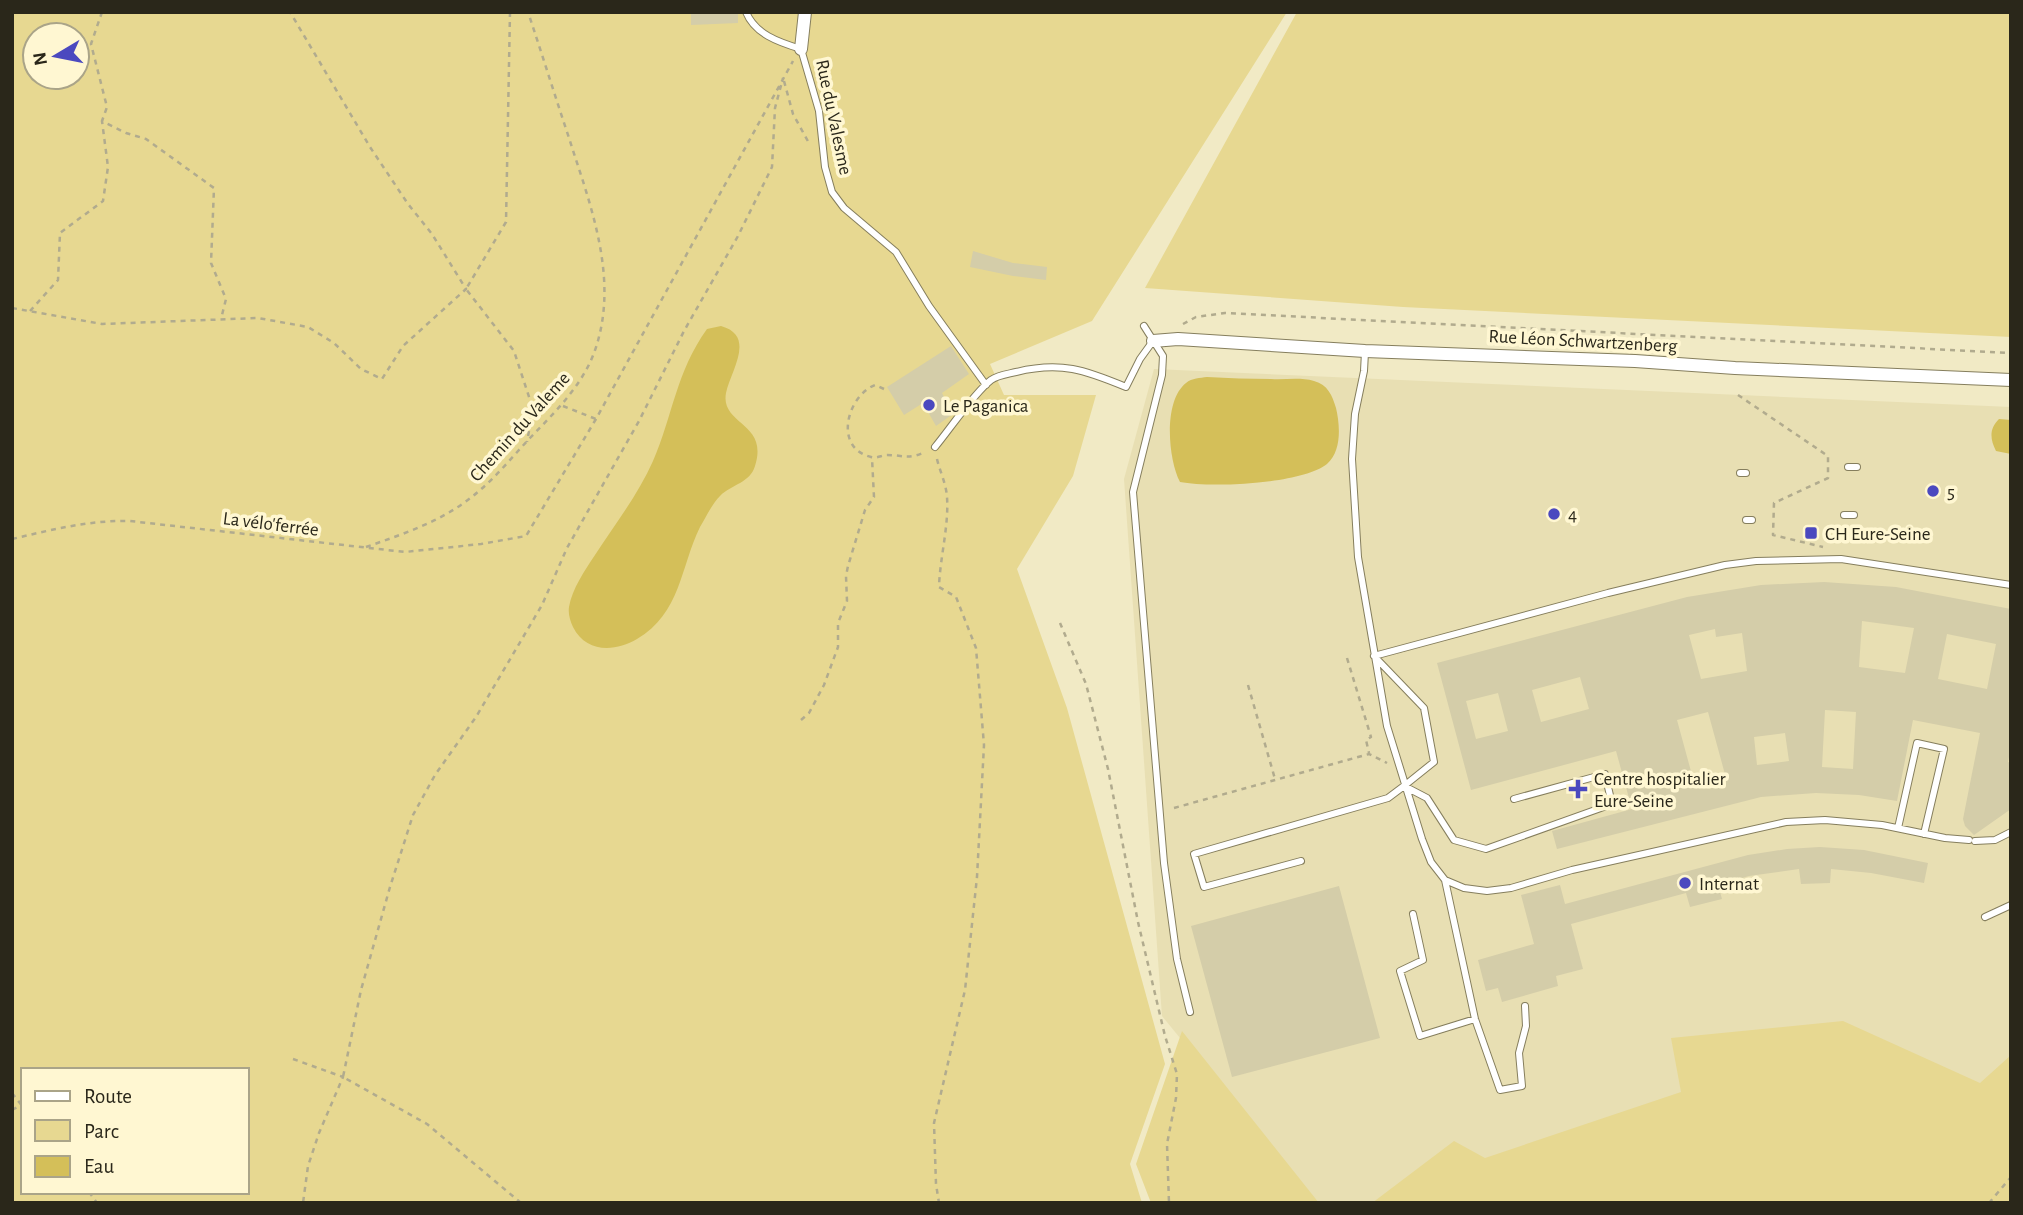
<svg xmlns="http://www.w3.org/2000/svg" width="2023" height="1215" font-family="'Alegreya Sans',sans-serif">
	<rect width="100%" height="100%" fill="#f1eac5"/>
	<path fill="#e8dfb3" d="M1154,369L2011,407V1064L1886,1203H1315L1162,1016L1124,479Z"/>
	<path fill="#e7d891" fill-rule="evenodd" d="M12,12H1287L1092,321L990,364L1004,395H1096L1073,476L1017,569L1067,708L1165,1064L1130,1164L1142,1203H12ZM35,35H77V77H35ZM23,1070H247V1192H23Z
		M1297,12H2011V337L1403,307L1145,288Z
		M1843,1021L1980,1083L2011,1055V1203H1372L1454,1141L1485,1158L1681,1092L1671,1038Z
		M1182,1031L1319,1203H1151L1136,1164Z"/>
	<path fill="#d4bf59" d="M721,326C757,336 730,372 726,393C720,425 769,422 755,466C750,483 732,484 720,496C712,504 706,517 700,527C680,568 681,613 637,639C615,652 586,653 573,627C570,620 568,614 569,607C572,589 585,570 595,555C615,524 638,495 653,461C673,415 676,372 707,329Z
		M1207,377C1228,378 1250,379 1271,379C1285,380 1300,377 1314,381C1328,385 1332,395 1336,408C1340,425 1342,451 1327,464C1302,484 1212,488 1180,482C1168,459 1163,401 1186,383C1192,378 1200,378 1207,377Z
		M1999,419L2011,420V454L1996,451C1990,439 1989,429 1999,419Z"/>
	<path fill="#d4cda9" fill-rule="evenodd" d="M691,12H738V23L691,25Z
		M973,251L1013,263L1047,267L1046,280L1013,276L970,267Z
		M951,346L969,374L942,393L953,414L936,426L923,403L904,415L887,387Z
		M1824,582L1896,587L2011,609V747L2008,762L2011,763V809L1974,835L1965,826L1963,819L1980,733L1913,720L1897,801L1859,795L1816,793L1761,797L1557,849L1552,831L1632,809L1616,751L1471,790L1437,663L1687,597L1761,585ZM1862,621L1914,628L1905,673L1859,667ZM1715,629L1716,637L1742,633L1747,671L1701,679L1689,635ZM1947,634L1996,644L1987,689L1938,679ZM1580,677L1589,709L1541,722L1532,690ZM1498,693L1508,731L1476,739L1466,701ZM1825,710L1856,712L1853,769L1822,767ZM1708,712L1726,778L1695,786L1677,720ZM1785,733L1789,761L1757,765L1754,737Z
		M1820,847L1864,850L1928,863L1924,883L1871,873L1831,869L1830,883L1801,884L1799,869L1749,876L1718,885L1722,899L1690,907L1686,893L1571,924L1583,969L1556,976L1558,986L1502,1002L1498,988L1486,991L1478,960L1534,944L1521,895L1560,885L1565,904L1748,855L1787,849Z
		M1339,886L1380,1038L1232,1077L1191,926Z"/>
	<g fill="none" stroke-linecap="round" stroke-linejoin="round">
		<g stroke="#857e5d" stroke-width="8">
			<path id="lane" d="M746,12C755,34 778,42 801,49L819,111L825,167L832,192L844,208L896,252L929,306L986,385
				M1144,326L1163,356L1162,375L1133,492L1164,863L1177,959L1190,1012
				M1365,352L1364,371L1355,414L1352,459L1358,557L1387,726L1422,839L1431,862L1445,880L1464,888L1487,891L1511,888L1572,870L1786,822L1825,820L1882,825L1945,838L1969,840
				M935,447C950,429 974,393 991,380C998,375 1008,374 1016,372C1061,361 1085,370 1126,387L1140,359L1153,341
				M1848,467H1857
				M1740,473H1746
				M1844,515H1854
				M1746,520H1752
				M1404,786L1434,762L1424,708L1374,656L1608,593L1725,565L1756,561L1841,559L2011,585
				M1898,828L1917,743L1944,749L1924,834
				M1975,841L1995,840L2011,832
				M1301,861L1204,887L1194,854L1388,798L1404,786L1427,798L1454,840L1486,849L1612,804L1605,774L1514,799
				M1445,880L1475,1019L1500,1090L1522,1086L1519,1053L1526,1026L1525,1006
				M1413,914L1423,960L1400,971L1420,1036L1475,1019
				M1985,917L2011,905"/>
		</g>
		<g stroke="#857e5d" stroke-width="14">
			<path id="street" d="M801,49L805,12
				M1153,341L1178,339L1365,351L1635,361L1735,368L2011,380"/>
		</g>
		<path stroke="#b1ab8e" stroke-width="2.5" stroke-dasharray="5 5" stroke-linecap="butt" d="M102,12L91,44L107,107L102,121L126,133L146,139L214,188L211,263L226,299L221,319
			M510,12L506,222L466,289L514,351L533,409L527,442
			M784,81L793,114L810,145
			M12,308L102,324L258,318L308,327L334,343L361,369L382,379L403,346L466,289L432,234L408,204L370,147L290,12
			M30,311L58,280L60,233L103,201L108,167L102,121
			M1183,324L1196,317L1225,313L2011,353
			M884,389L875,385C847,396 833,448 871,457C876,459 882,455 887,455C904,455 908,460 925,452
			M1738,395L1828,456V478L1774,503L1773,535L1823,547
			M563,406L596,419
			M937,459C940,472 946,483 947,497C949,526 940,557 939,587L956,597L976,648L984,745L977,877L965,990L934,1123L936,1184L939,1203
			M12,539C51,530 89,520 130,521L405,552L481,544L526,536L596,419L793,61
			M366,547C406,533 446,520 479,491C497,476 513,456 530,438C557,410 586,382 597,344C618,275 590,204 569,138C555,96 542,54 528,12
			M1060,623L1086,684L1108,769L1138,922L1165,1036L1177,1074L1176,1098L1167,1144L1169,1203
			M1347,658L1371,737L1366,740L1369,753
			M1248,685L1275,779
			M801,720L809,713L824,685L838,647V623L847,601L846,576L848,566L865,510L874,497L872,458
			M1174,808L1369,754L1387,763
			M293,1059L343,1077L319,1133L308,1166L303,1203
			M12,1093L23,1107
			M12,1110L21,1105
			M89,1192L97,1203
			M521,1203L427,1124L343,1077L361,990L390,887L413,815L435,775L476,717L542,605L567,548L639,421L684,331L738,236L772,167L775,108L783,78
			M1989,1203L2011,1177"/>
		<use href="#lane" stroke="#fff" stroke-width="6"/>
		<use href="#street" stroke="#fff" stroke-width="12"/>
	</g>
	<g fill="#4b49bf" stroke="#fff7d2" stroke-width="2.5">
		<circle cx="929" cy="405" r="7"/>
		<circle cx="1933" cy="491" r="7"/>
		<circle cx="1554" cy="514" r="7"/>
		<rect x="1804" y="526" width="14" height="14" rx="3.5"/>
		<path d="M1574.5 778.5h7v7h7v7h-7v7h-7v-7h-7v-7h7z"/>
		<circle cx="1685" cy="883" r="7"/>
	</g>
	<g text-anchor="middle" stroke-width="7" stroke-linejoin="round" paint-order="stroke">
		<g font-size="19" fill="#2a271a" stroke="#fff7d2">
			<text transform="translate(835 117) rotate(78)" y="7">Rue du Valesme</text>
			<text transform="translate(1583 340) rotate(3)" y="7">Rue Léon Schwartzenberg</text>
			<text transform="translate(519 426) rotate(-48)" y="7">Chemin du Valeme</text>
			<text transform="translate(271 523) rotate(7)" y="7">La vélo'ferrée</text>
		</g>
		<g font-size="19" fill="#2a271a" stroke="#fff7d2" text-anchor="start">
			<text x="943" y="412">Le Paganica</text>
			<text x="1947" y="498">5</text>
			<text x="1568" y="521">4</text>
			<text x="1825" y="540">CH Eure-Seine</text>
			<text x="1594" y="785">Centre hospitalier<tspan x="1594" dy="22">Eure-Seine</tspan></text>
			<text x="1699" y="890">Internat</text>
		</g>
	</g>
	<rect width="2023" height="1215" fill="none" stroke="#2a271a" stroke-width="28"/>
	<rect x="21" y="1068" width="228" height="126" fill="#fff7d2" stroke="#aaa488" stroke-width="2"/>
	<rect x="35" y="1091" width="35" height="10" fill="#ffffff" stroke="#aaa488" stroke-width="2"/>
	<text x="84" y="1103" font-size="21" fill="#2a271a">Route</text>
	<rect x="35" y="1120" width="35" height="21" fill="#e7d891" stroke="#aaa488" stroke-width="2"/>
	<text x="84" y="1138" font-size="21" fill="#2a271a">Parc</text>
	<rect x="35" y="1156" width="35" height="21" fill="#d4bf59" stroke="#aaa488" stroke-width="2"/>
	<text x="84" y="1173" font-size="21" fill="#2a271a">Eau</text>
	<g transform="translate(56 56) rotate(260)"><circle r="33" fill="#fff7d2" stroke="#aaa488" stroke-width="2"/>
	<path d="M0-5L12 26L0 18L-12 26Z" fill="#4b49bf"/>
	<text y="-10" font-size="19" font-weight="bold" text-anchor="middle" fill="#2a271a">N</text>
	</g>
</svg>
